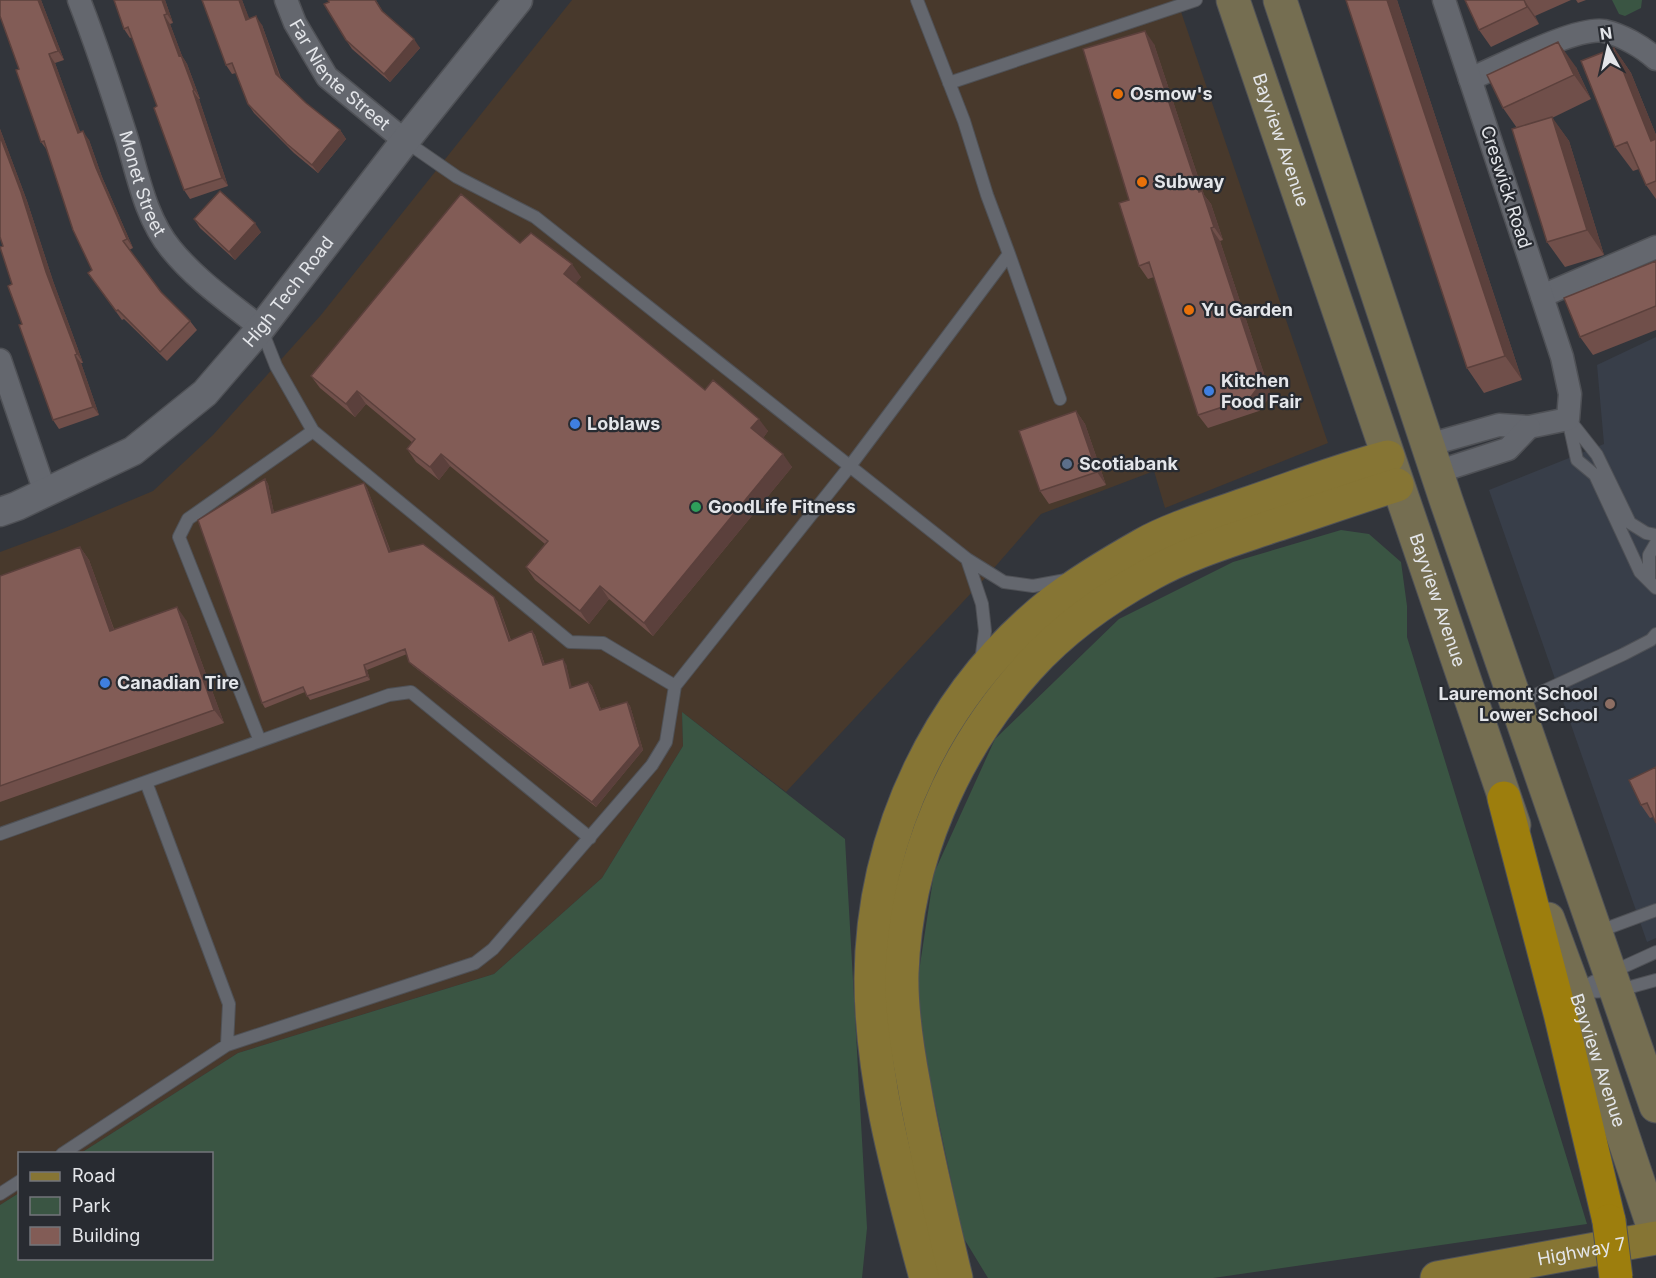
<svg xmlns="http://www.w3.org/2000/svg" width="1656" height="1278" font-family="Inter,sans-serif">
	<rect width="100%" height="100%" fill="#32353b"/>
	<path fill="#48392c" d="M572,0H1177L1328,443L1165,508L1154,471L1041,514L987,576L786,792L682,712L683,746L602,878L494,974L238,1053L81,1153L20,1154L19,1193L0,1205V552L65,528L153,491L213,435L321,315Z"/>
	<path fill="#383e49" d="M1656,337V938L1647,942L1489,490L1604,444L1597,365Z"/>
	<path fill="#3a5543" d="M1612,0H1642L1641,8L1625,16L1619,14Z
		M1341,530L1369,534L1401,562L1407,606V637L1587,1224L1213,1278H988L963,1237L914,1004L934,873L995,739L1119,619L1233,562Z
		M682,712L845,839L867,1228L862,1278H0V1205L19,1193L20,1258H212V1154L81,1153L238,1053L494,974L602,878L683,746Z"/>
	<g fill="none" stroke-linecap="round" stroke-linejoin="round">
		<g stroke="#4f5156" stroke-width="14">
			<path id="service" d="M949,83L1196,0
				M405,141L457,177L535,217L967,559L1004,582L1033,586L1066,580
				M1009,254L1060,399
				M261,328L276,366L313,431L570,642L603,643L675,686
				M1568,419L1577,460L1595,475L1640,572L1656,588
				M1571,422L1597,455L1630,523L1646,533L1656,535
				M967,559L982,604L985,631L981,662
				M1649,580V555L1656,543
				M1518,703L1624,654L1651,640L1656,634
				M260,741L179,537L188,519L313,431
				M146,782L229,1004L227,1045
				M0,834L389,695L411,692L590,838
				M1597,932L1656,910
				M1576,991L1610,973L1656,952
				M1576,992L1616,991L1656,980
				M62,1154L227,1045L475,963L493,949L652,765L666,742L675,686L850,466L1009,254L987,195L964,121L917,0
				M0,1194L20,1181"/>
		</g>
		<g stroke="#4f5156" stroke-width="25">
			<g id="minor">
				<path id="s1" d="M79,0C97,46 112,92 127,139C138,176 146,219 171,249C196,280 230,303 261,328"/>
				<path id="s2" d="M286,0L295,23L327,77L405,141"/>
				<path d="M1470,79C1499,67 1576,26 1604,31C1622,35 1643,47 1656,59"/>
				<path d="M1542,296L1656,247"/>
				<path d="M0,360L45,492"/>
				<path d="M1428,445L1499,425L1529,427L1568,419L1570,394L1562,357L1444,0"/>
				<path d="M1437,472L1508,449L1529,427"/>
			</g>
		</g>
		<g stroke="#4f5156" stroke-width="31">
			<g id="tertiary">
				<path id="s3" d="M0,512L17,506L133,451L205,393L261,328L405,141L518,0"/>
			</g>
		</g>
		<g stroke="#4f5156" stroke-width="35">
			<g id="secondary">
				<path id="s4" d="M1233,0L1514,825"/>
				<path d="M1280,0L1446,500L1656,1106"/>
				<path id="s5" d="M1548,919L1575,992L1656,1235"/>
			</g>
		</g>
		<g stroke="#4f5156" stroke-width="35">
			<g id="primary">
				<path d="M926,1278C900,1180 871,1080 871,979C872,833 939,692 1053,602C1081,580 1112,562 1142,545C1172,528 1213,516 1246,504C1293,488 1340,470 1388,457"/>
				<path d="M956,1278C941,1214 925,1150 914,1085C907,1048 901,1010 902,973C906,860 953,751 1028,668C1062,630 1107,598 1151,574C1186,554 1232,540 1270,527C1313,513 1355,498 1397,485"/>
				<path id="s6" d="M1437,1278L1656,1238"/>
			</g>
		</g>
		<g stroke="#4f5156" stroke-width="35">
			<path id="motorway" d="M1504,798L1560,1013L1609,1221"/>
		</g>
		<use href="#service" stroke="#64676e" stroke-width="12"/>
		<use href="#minor" stroke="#64676e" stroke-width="22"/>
		<use href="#tertiary" stroke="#64676e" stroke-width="28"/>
		<use href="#secondary" stroke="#756e51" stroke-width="33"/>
		<use href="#primary" stroke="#867534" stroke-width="33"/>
		<use href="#motorway" stroke="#9d7e0d" stroke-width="33"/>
		<g stroke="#4f5156" stroke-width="35" stroke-linecap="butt">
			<path id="motorway-bridge" d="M1609,1221L1616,1278"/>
		</g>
		<use href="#motorway-bridge" stroke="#9d7e0d" stroke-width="33"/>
	</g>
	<path fill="#704f4a" d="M0,0H41L64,60L55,63L80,132L89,140L102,177L133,248L129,250L161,292L190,321L197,330L167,361L124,319L122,320L88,273L92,270L47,150L41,142L19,69Z
		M165,0L173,23L170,24L182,56L187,64L200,99H199L228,186L190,199L184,190L157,106L132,37L130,38L124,29Z
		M202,0H242L249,19L262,25L281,78L306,103L340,130L346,139L318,173L294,153L254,113L248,104L236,73L232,74L226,65Z
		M328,0H376L383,12L420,48L390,82L352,49L346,40Z
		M1346,0H1397L1522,380L1484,393L1467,368Z
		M1465,0H1571L1535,16L1539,24L1491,47L1479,30Z
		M1576,0H1586L1578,3Z
		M1154,44L1204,195L1211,204L1223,240L1220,241L1271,395L1259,411L1208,428L1198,415L1154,277L1148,279L1139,266L1129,200Z
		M1614,48L1631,73L1656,135V199L1646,185L1639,169L1633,171L1615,147Z
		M1576,67L1591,99L1552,118L1569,141L1604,255L1565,267L1547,242L1517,128L1503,108Z
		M0,129L27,201L53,281L83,363H81L99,415L59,429L53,420L22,324L3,246L0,237Z
		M194,219L261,232L235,260L200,228Z
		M520,243L581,277L575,283L705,390L768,431L763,438L792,467L653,636L609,599L589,624L535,580L526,567L545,544L450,466L439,480L416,462L407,449L413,443L366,404L355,417L320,388L311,376Z
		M1656,261V330L1593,355L1580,337Z
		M1076,411L1085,424L1106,485L1049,504L1040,491Z
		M265,479L268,484L274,513L364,483L367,488L391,552L497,601L511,640L532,631L535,635L545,665L566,664L571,687L588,682L592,686L601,709L627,702L630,706L643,750L596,807L413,666L409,662L407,654L367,670L370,680L310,700L305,692L265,708L262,703Z
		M80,547L89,560L114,629L186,620L224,723L0,802V576Z
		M1656,767L1653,817L1650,818L1641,805Z"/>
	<path fill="#5b403c" d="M38,0H41L64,60L58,51Z
		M162,0H165L173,23L167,14Z
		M239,0H242L253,28L246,20Z
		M1387,0H1397L1522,380L1505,356Z
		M1524,0L1535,16L1539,24L1527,7Z
		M164,15L170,24L182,56L187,64L200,99L194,90L179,56Z
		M256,16L262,25L282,83L276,74Z
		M1145,31L1154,44L1204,195L1211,204L1223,240L1214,227L1199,192Z
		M414,39L420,48L390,82L384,74Z
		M1558,42L1576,67L1591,99L1574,75Z
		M1614,48L1631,73L1656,135V148L1651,141Z
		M49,54L55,63L84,142L78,133Z
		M193,91L199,99L228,186L222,178Z
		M1552,117L1569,141L1604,255L1587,230Z
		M0,129L27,201L53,281L83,363L77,354L46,272L0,136Z
		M340,130L346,139L318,173L312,165Z
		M83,131L89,140L102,177L133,248L127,239L96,168Z
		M255,223L261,232L235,260L229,252Z
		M1211,228L1220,241L1271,395L1259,411L1250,398Z
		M572,264L581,277L573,287L564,274Z
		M75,355L81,363L99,415L93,407Z
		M357,391L366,404L355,417L346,404Z
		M1076,411L1085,424L1106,485L1097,472Z
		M759,419L768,431L761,441L751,428Z
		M441,454L450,466L439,480L430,467Z
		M783,454L792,467L653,636L644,623Z
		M265,479L268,484L275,518L272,513Z
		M364,483L367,488L392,556L389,552Z
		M80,547L89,560L119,644L110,631Z
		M600,586L609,599L589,624L580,611Z
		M494,597L497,601L512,645L509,641Z
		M177,607L186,620L224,723L214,710Z
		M532,631L535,635L546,669L543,665Z
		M563,659L566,664L573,692L570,688Z
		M364,665L367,670L370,680L367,676Z
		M588,682L592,686L603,714L600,710Z
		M627,702L630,706L643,750L596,807L592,802Z"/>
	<path fill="#825c56" stroke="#5b403c" stroke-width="1.5" d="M0,0H38L58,51L49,54L78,133L83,131L96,168L127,239L123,241L161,292L190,321L160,352L118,310L116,311L88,273L92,270L73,230L44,141L41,142L16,70L19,69L0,16Z
		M114,0H162L167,14L164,15L179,56L181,55L194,90L193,91L222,178L184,190L154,108L157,106L128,27L124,29Z
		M202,0H239L246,20L256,16L276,74L306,103L340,130L312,165L287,144L248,104L232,63L226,65Z
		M328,0H375L382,11L414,39L384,74L346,40L324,4L329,2Z
		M1346,0H1387L1505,356L1467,368Z
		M1465,0H1524L1527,7L1479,30Z
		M1145,31L1199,192L1202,191L1214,227L1211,228L1262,382L1250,398L1198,415L1149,262L1139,266L1119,203L1129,200L1083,49Z
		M1558,42L1574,75L1503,108L1487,75Z
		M1614,48L1651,141L1656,139V181L1646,185L1627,142L1615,147L1581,61Z
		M1552,117L1587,230L1547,242L1512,129Z
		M0,136L21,192L46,272L77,354L75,355L93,407L53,420L19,325L22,324L8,286L12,284L0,247L3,246L0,237Z
		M220,191L255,223L229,252L194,219Z
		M461,194L520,243L531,233L572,264L564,274L705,390L713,380L759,419L751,428L783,454L644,623L600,586L580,611L526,567L548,541L441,454L430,467L407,449L415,439L357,391L346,404L311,376Z
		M1656,261V306L1580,337L1564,298Z
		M1076,411L1097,472L1040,491L1019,431Z
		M265,479L272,513L364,483L389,552L423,544L494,597L509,641L532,631L543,665L563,659L570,688L588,682L600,710L627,702L640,746L592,802L409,662L405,649L364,665L367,676L307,696L303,687L262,703L198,520Z
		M80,547L110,631L177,607L214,710L0,786V576Z
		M1656,767V823L1647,803L1641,805L1629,780Z"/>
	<g fill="#e8710a" stroke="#282b31" stroke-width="2">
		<circle cx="1118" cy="94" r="6"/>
		<circle cx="1142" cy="182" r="6"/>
		<circle cx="1189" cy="310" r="6"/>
	</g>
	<g fill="#3f7fe0" stroke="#282b31" stroke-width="2">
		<circle cx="1209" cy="391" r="6"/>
		<circle cx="575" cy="424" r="6"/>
		<circle cx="105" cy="683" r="6"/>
	</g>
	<circle fill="#5c6f8a" stroke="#282b31" stroke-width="2" cx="1067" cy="464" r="6"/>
	<circle fill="#2e9e5b" stroke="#282b31" stroke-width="2" cx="696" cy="507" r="6"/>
	<circle fill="#8d6e63" stroke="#282b31" stroke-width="2" cx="1610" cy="704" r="6"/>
	<g text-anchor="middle" stroke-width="4.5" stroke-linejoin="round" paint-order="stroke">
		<g font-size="18" fill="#e4e6ea" stroke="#282b31">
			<text dy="6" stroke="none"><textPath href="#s2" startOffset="94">Far Niente Street</textPath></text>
			<text dy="6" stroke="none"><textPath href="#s4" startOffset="148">Bayview Avenue</textPath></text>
			<text dy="6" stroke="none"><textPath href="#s1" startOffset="194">Monet Street</textPath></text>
			<text transform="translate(1506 187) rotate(72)" y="6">Creswick Road</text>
			<text dy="6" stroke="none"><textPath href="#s3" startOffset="370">High Tech Road</textPath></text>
			<text dy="6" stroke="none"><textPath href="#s4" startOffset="634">Bayview Avenue</textPath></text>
			<text dy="6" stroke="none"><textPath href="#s5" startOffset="150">Bayview Avenue</textPath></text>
			<text dy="6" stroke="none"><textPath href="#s6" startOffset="147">Highway 7</textPath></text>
		</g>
		<g font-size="18" font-weight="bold" fill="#e4e6ea" stroke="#282b31" text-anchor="start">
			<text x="1130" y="100">Osmow's</text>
			<text x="1154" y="188">Subway</text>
			<text x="1201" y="316">Yu Garden</text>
			<text x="1221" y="387">Kitchen<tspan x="1221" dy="21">Food Fair</tspan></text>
			<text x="587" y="430">Loblaws</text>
			<text x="1079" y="470">Scotiabank</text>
			<text x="708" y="513">GoodLife Fitness</text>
			<text x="117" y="689">Canadian Tire</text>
			<text x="1598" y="700" text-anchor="end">Lauremont School<tspan x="1598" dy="21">Lower School</tspan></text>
		</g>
	</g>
	<rect x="18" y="1152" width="195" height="108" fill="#282b31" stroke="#73767b" stroke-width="1.5"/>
	<rect x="30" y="1172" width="30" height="9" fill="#867534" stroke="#73767b" stroke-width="1.5"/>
	<text x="72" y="1182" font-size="18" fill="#e4e6ea">Road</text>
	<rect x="30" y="1197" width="30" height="18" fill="#3a5543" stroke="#73767b" stroke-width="1.5"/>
	<text x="72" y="1212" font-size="18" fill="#e4e6ea">Park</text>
	<rect x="30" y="1227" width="30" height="18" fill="#825c56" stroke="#73767b" stroke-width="1.5"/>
	<text x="72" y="1242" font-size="18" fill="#e4e6ea">Building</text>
	<g transform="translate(1608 48) rotate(352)" stroke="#282b31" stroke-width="4.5" paint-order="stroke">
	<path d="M0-4.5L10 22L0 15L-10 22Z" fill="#e4e6ea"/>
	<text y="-9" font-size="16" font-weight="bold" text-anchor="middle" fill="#e4e6ea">N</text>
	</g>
</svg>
